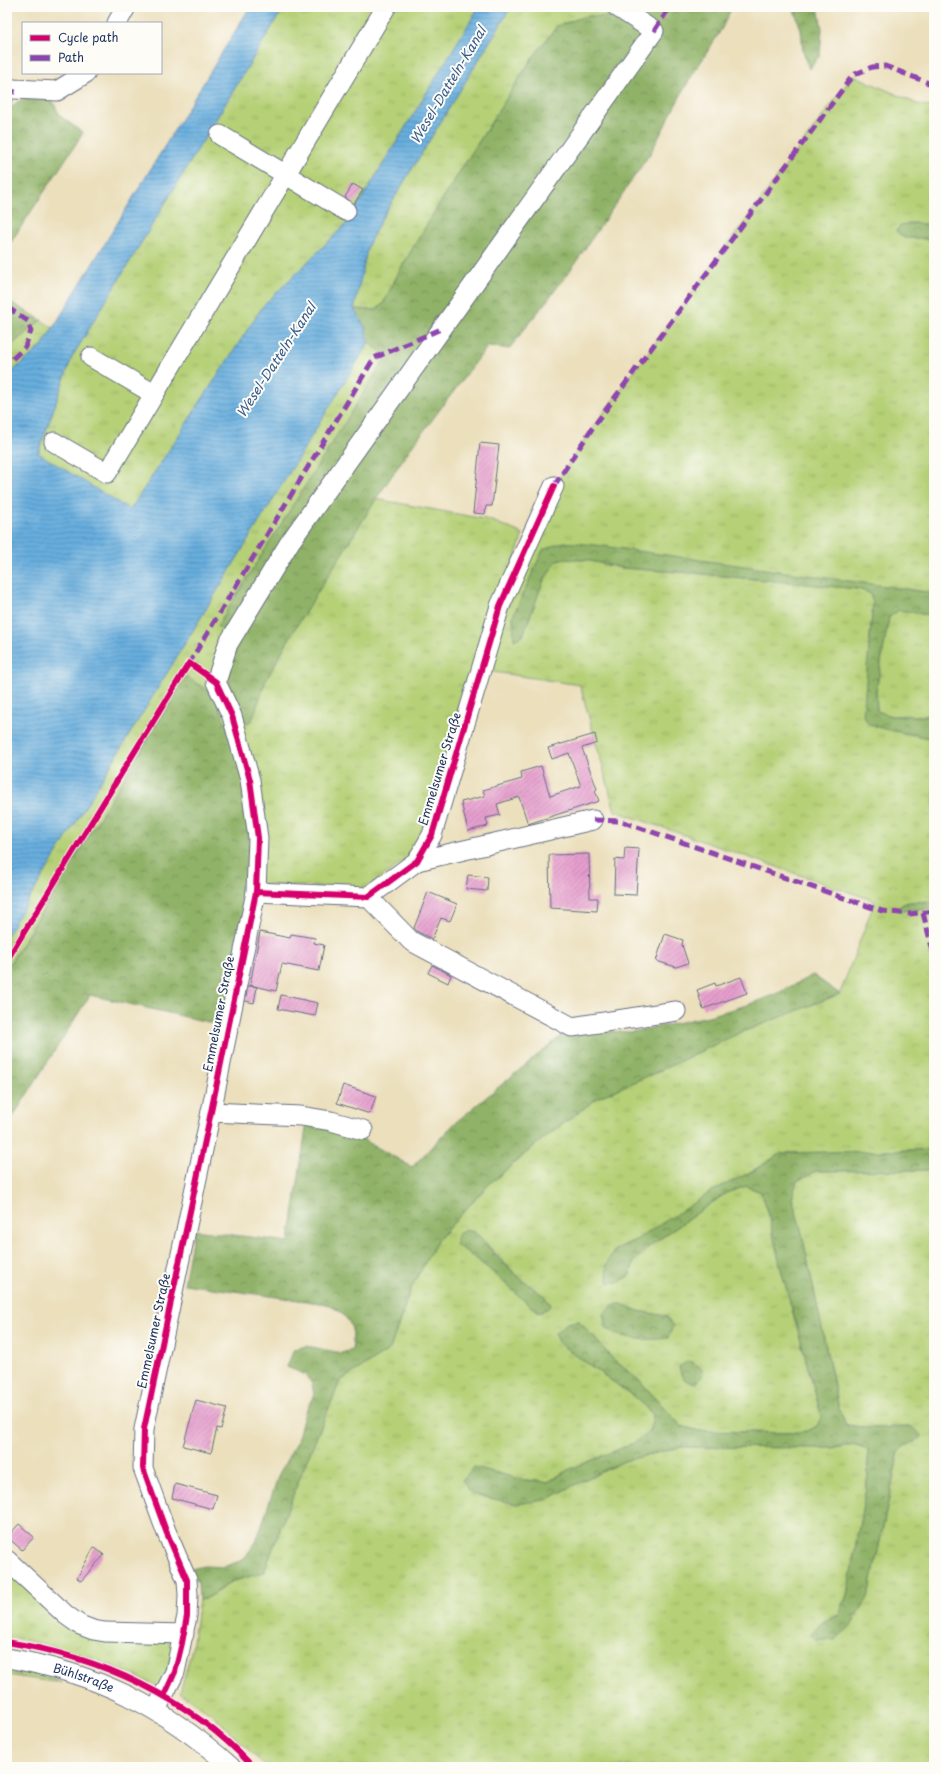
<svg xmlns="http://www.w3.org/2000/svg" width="941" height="1774" font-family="'Playpen Sans',sans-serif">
	<defs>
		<pattern id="grass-tufts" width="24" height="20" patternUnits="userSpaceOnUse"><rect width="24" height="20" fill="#b5d076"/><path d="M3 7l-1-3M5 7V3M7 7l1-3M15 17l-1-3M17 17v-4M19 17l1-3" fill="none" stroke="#9bb368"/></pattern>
		<pattern id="forest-crowns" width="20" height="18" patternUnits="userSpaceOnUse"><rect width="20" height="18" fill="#90b267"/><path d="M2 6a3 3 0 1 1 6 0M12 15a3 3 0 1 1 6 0" fill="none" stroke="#759158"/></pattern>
		<pattern id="water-rules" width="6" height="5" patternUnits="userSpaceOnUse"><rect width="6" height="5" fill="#67aede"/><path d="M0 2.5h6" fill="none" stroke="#548eb7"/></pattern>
		<pattern id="building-hatch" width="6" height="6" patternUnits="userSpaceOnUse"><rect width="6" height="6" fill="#e69fcd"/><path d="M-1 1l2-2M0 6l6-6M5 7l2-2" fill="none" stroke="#ba82aa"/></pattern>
	</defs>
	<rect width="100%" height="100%" fill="#fdfcf7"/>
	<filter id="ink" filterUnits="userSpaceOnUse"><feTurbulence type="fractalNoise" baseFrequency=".025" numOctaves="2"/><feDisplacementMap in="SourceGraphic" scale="8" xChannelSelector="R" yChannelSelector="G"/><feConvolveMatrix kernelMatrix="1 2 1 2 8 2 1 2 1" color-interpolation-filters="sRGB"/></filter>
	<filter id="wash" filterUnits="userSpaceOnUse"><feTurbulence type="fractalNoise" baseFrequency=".012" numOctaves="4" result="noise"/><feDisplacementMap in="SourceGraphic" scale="16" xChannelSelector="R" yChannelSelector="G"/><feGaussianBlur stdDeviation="0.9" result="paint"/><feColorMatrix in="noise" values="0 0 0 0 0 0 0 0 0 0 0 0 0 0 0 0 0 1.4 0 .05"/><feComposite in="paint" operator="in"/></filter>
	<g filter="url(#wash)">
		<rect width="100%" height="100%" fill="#ebdfbc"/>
		<path fill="url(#grass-tufts)" stroke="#68806a" fill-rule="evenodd" d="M284,7H479L347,223L263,306L130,510L38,454L72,357Z
			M511,7H618L611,17L586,16L557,26L531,60L441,201L401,268L383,304L376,310L354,309L368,245L382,218Z
			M853,75L915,103L934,108V225L912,223L904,238H919L934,241V593L543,550L513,616L514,639L523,635L543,582L556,561L560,559L586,560L622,568L693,573L858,589L870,593L873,603L869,648V724L885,729L934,739V900C922,904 909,898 899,907L902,911L934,908V1149L888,1151L782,1153L636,1240L622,1246L613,1252L630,1275L634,1262L651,1245L726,1193L746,1186L761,1192L768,1211L781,1269L819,1407L821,1418L817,1426L808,1431L788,1433L699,1431L681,1426L640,1381L614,1360L579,1321L567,1323L560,1344L640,1401L653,1415L651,1430L634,1443L568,1470L548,1482L524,1480L474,1467L546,1500L582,1481L624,1461L679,1447L831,1448L856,1445L868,1449V1476L847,1595L839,1615L822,1622L811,1634L868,1598L899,1451L906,1444L916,1442L912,1427L870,1428L846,1425L839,1409L802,1234L792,1197L797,1181L816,1171L934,1170V1767H266L211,1713L180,1693L192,1649L199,1599L209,1597L231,1582L264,1572L298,1482L340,1381L390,1349L411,1288L437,1241L488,1185L544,1138L599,1097L657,1072L737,1034L840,993L875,901L615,811L580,685L487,671L506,610L554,486L591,430ZM480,1237C493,1251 506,1265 520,1278C531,1287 542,1294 551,1305L547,1309L538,1312C510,1290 487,1263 457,1245ZM621,1304L638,1311L666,1317L604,1314Z
			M41,320L53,328L42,346L7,376V349Z
			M369,342L386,356L239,639L252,720L266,680L294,630L376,499L490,520L523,534L427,828L416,853L364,889L251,884L186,677L7,968V935Z
			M899,610L934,616V716H891L877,711L876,691L889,617Z
			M7,1569L71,1627L177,1639L161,1688C112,1664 61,1645 7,1637Z
			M7,1669L49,1677L62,1683L7,1675Z"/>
		<path fill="url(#forest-crowns)" stroke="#567062" d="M618,7H732L721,30L685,87L651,152L567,275L509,349L488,346L410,449L376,499L294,630L266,680L252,720L247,723C220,700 228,668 239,640L217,626L386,357L369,342L365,327L354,309L376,310L383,304L401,268L441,201L531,60L557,26L586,16L611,17Z
			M793,7H818L822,29L820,55L809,69L803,51L801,29Z
			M22,99L52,100L60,116L83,133L7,248V119L12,106Z
			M912,223L934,225V241L919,238H904L896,231L901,225Z
			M7,300L41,320L7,349Z
			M564,542L595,545L934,593V616L899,610L889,617L876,691L877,711L891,716H934V739L885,729L869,724L863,716L873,603L870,593L858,589L693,573L622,568L586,560L560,559L556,561L543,582L523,635L514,640L513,616L543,550Z
			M186,677L214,694L245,772L251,884L221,1025L90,995L7,1126V969Z
			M934,900V908L901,911L899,907C909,898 922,904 934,900Z
			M813,975L840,994L737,1034L657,1072L599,1097L544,1138L488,1185L437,1241L411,1288L390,1349L340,1381L298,1482L264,1572L231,1582L209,1597L199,1599L198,1583L191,1569L205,1566L223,1567L243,1560L256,1542L279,1474L297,1441L305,1412L314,1395L312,1383L304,1374L287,1367L294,1349L307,1346L341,1353L352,1350C356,1325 348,1315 327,1304L184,1284L194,1230L289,1242L307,1122L347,1132L364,1140L412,1167L456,1122L572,1027L603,1031L631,1032L667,1025L709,1016L747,1005L776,994Z
			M934,1149V1170L816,1171L797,1181L792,1198L802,1234L839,1409L846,1425L870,1428L912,1427L922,1436C913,1445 908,1442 899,1451L868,1598L850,1627L835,1640H816L810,1634L822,1622L839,1615L847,1595L868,1476V1449L856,1445L831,1448L679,1447L624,1461L582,1481L546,1500L516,1504L472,1494L462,1480L474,1467L524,1480L548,1482L568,1470L634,1443L651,1430L653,1415L640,1401L560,1344L555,1333L567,1323L579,1321L614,1360L640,1381L681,1426L699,1431L788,1433L808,1431L817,1426L821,1418L819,1407L781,1269L768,1211L761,1192L746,1186L726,1193L651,1245L634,1262L630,1275L620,1282L609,1283C601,1257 614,1249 636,1240L714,1190L755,1170L782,1153L888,1151Z
			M465,1230L474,1232L480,1237L498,1258L521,1279L544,1296L551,1305L547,1309L538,1312C510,1290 487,1263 456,1245L457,1235Z
			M621,1304L638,1311L666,1316L673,1326L668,1338C643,1341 629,1340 607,1329L604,1314L612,1305Z
			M688,1361L693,1362L703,1370L702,1375L697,1383H690L682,1377L679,1367Z"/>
		<path fill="url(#water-rules)" stroke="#416e9e" d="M250,7H284L72,357L38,453L130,510L263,306L347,223L479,7H511L382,218L368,245L354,309L365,327L369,342L7,935V376L42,346Z"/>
		<g id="blocks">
			<path fill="url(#building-hatch)" d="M353,184L363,190L354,204L345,197Z
				M480,443L499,445L492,506H486L485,514L473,513Z
				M595,734L597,743L582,748L597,789L595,791L599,801L528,824L519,797L497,804L500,815L486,818L488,826L468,831L461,802L485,796L483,790L522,779L521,772L541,766L550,796L581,786L569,753L552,759L548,748Z
				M625,848L639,849L636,895L614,894L615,859L624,860Z
				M589,854L590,898H598L597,911L550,908L549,855Z
				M468,875L488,877L487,891L466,889Z
				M428,892L457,904L450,921L441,918L432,939L418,932L414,928Z
				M260,932L290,938L291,934L315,938L314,943L324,945L319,971L282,964L276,991L250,985Z
				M665,934L683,940L682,945L688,963L676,967L656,961Z
				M432,965L451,975L448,983L428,973Z
				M741,977L747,993L703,1009L697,990L715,983L716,986Z
				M248,986L257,987L254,1003L245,1001Z
				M281,995L318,1003L315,1016L278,1009Z
				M343,1085L376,1096L370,1114L337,1103Z
				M196,1400L227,1408L221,1429L217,1428L211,1453L183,1446Z
				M175,1484L217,1495L213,1509L172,1498Z
				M19,1524L34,1537L22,1550L7,1537Z
				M94,1547L104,1555L81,1581L77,1578Z"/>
		</g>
	</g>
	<g filter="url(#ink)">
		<use href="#blocks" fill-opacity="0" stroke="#646d7f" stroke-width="1"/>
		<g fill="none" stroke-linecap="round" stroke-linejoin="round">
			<g stroke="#646d7f" stroke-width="21">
				<g id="minor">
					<path d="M117,23L126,7"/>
					<path d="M7,88L14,89L57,91L86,73"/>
					<path d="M220,135L346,211"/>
					<path d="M91,357L154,394"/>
					<path d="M54,442L107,473L386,7"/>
					<path d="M417,861L593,820"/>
					<path d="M256,892L368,897L417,861L432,835L500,606L554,486"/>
					<path d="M368,897L411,941L572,1027L676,1011"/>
					<path d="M211,1112L301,1116L331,1121L363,1130"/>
					<path d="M7,1560L66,1615L80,1625L93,1630L105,1632L184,1634"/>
					<path id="s1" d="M7,1658C97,1673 164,1707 231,1767"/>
					<path d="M156,1710L175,1672L187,1616L188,1595L187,1580L166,1531L143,1468L144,1429L211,1112L256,892L258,838L250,780L232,716L216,682L228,644L290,542L654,31L617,7"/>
				</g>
			</g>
			<use href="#minor" stroke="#fff" stroke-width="19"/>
			<path stroke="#8e44ad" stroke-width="5" stroke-dasharray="10 5" stroke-linecap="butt" d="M654,31L670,7
				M7,108L14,89
				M7,307L28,321L31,331L25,347L7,364
				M554,486L591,430L853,75L872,67L885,66L934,85
				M188,665L374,358L441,329
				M593,820L620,821L882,911L910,914L934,911
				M923,913L934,955
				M934,1051V1071"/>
			<g stroke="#fdfcf7" stroke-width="8">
				<path id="cycleway" d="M256,892L368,897L417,861L432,835L500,606L554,486
					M7,960L189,663L216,682L232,716L250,780L258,838L256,892L211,1112L144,1429L143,1468L166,1531L187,1580V1616L182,1643L175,1672L164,1696
					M7,1642C100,1657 189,1697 253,1767"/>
			</g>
			<use href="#cycleway" stroke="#d6006c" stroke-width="6"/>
		</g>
	</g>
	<g text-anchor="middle" stroke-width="4" stroke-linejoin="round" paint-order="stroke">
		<g font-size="12" fill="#1b2f5e" stroke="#fdfcf7">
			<text transform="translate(440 769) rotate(-73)" y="4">Emmelsumer Straße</text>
			<text transform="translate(219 1014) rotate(-79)" y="4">Emmelsumer Straße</text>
			<text transform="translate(154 1331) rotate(-78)" y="4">Emmelsumer Straße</text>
			<text dy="4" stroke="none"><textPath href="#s1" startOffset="79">Bühlstraße</textPath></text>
		</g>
		<g font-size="13" font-style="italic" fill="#365b8b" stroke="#fdfcf7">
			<text transform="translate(448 85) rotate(-59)" y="5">Wesel-Datteln-Kanal</text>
			<text transform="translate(276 360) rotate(-57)" y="5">Wesel-Datteln-Kanal</text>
		</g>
	</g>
	<rect width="941" height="1774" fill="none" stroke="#fdfcf7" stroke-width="24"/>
	<rect x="22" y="22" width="140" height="52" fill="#fdfcf7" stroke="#a3aaba"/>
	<rect x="30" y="35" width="20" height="6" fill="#d6006c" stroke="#a3aaba"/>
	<text x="58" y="42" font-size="12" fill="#1b2f5e">Cycle path</text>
	<rect x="30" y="55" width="20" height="6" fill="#8e44ad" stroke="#a3aaba"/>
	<text x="58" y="62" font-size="12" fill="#1b2f5e">Path</text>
</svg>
